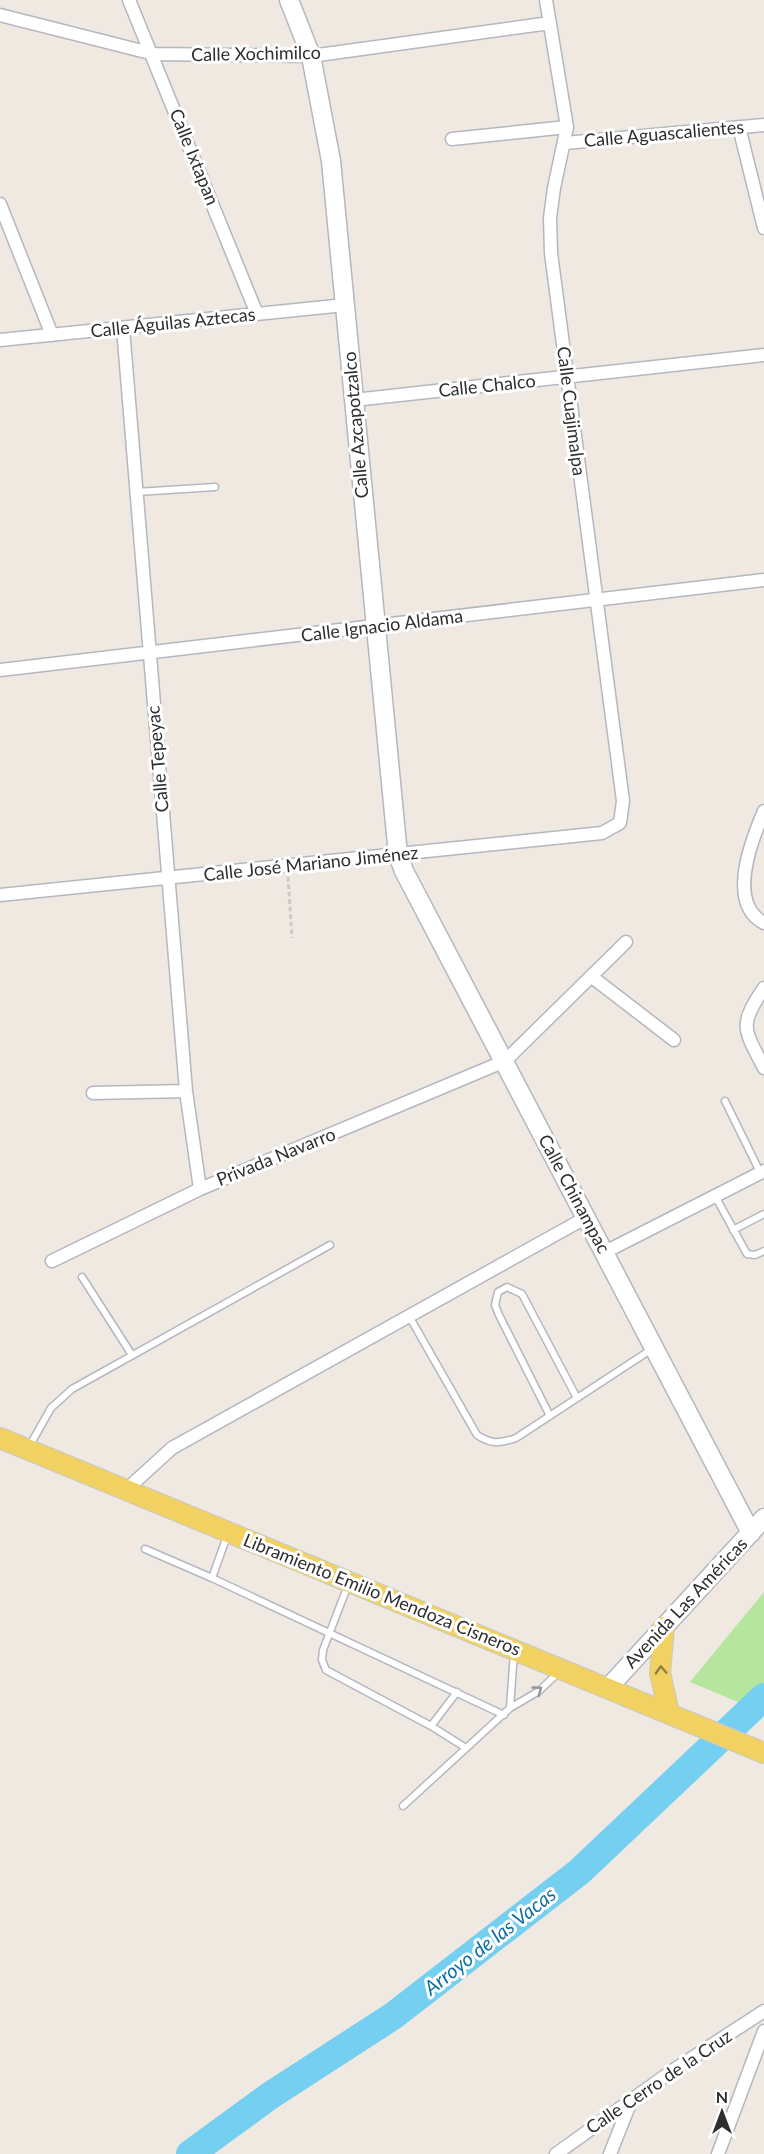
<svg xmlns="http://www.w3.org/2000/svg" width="764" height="2154" font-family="Lato,sans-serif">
	<rect width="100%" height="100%" fill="#efe9e1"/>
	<path fill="#b6e59e" d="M764,1592V1713L690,1682Z"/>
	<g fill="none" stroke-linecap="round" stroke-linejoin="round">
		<path stroke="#75cff0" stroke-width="28" d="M190,2154L271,2095L393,2016L579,1872L764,1697"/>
		<g stroke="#b4b7c1" stroke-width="9">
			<path id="lane" d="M137,492L215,487
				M725,1101L760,1172
				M715,1196L747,1254L755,1255L764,1251
				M733,1230L764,1214
				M82,1277L132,1355
				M409,1316L477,1435C491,1444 499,1444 516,1438L652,1349
				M550,1416L499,1315L495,1305L498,1292L507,1287L522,1294L577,1398
				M29,1447L51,1408L72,1389L330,1245
				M145,1549L212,1578L227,1536
				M212,1578L504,1715
				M348,1585L323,1650L322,1660L326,1670L431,1726L457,1692
				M510,1708L514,1652
				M431,1726L466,1748
				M403,1806L510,1708L539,1691L559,1672"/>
		</g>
		<g stroke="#b4b7c1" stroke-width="15">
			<path id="street" d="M129,0L257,314
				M0,15L154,54L311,56L550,23
				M739,127L764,228
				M452,139L567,127
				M565,143L764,125
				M0,204L52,335
				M123,328L186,1091L200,1189
				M0,340L345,305
				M354,400L764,355
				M0,670L764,580
				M764,811C752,839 726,903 764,923
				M0,895L602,833L620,823L623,801L551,253L550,218L554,188L567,127L546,0
				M592,977L674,1040
				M764,988C738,1026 744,1029 764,1068
				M93,1093L186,1091
				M605,1252L764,1171
				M52,1261L200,1189L505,1061L626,942
				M126,1490L172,1448L587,1217
				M556,2154L672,2071L764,2011
				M610,2154L631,2101
				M718,2154L764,2031"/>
		</g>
		<g stroke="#b4b7c1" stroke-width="21">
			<path id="secondary" d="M289,0L311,56L331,161L398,855L404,871L751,1533
				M608,1688L764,1518"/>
		</g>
		<g stroke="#c9c9c9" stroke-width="22">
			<path id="primary" d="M0,1438L764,1753
				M664,1627L660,1673L669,1713"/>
		</g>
		<path stroke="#c9c9c9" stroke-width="3" stroke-dasharray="4.5 3" stroke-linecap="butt" d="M288,877L292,938"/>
		<use href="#lane" stroke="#fff" stroke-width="6"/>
		<use href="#street" stroke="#fff" stroke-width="12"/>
		<use href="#secondary" stroke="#fff" stroke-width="18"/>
		<use href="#primary" stroke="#f2d163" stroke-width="20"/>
	</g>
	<defs><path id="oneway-chevron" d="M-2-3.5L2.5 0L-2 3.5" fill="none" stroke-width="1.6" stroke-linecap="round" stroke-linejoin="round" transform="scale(1.5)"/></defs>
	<use stroke="#908048" href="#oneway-chevron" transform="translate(661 1670) rotate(-92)"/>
	<use stroke="#969696" href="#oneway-chevron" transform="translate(538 1690) rotate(-36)"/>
	<g text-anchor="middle" stroke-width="6" stroke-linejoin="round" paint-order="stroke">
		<g font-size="18" fill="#2e2e2e" stroke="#fff">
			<text transform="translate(256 54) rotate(-1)" y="6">Calle Xochimilco</text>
			<text transform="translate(664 134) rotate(-5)" y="6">Calle Aguascalientes</text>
			<text transform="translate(194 157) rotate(68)" y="6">Calle Ixtapan</text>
			<text transform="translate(173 323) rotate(-6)" y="6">Calle Águilas Aztecas</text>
			<text transform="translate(487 386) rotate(-6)" y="6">Calle Chalco</text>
			<text transform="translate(571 411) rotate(83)" y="6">Calle Cuajimalpa</text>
			<text transform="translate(356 425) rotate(-95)" y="6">Calle Azcapotzalco</text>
			<text transform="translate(382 626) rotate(-7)" y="6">Calle Ignacio Aldama</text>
			<text transform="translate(158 759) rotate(-95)" y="6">Calle Tepeyac</text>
			<text transform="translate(311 864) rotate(-6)" y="6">Calle José Mariano Jiménez</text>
			<text transform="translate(276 1157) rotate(-22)" y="6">Privada Navarro</text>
			<text transform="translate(574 1194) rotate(62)" y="6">Calle Chinampac</text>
			<text transform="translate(382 1595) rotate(22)" y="6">Libramiento Emilio Mendoza Cisneros</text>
			<text transform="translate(686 1603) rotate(-47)" y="6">Avenida Las Américas</text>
			<text transform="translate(659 2082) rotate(-34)" y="6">Calle Cerro de la Cruz</text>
		</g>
		<g font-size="20" font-style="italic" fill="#0d6fa3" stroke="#fff">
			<text transform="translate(490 1941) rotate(-38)" y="7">Arroyo de las Vacas</text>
		</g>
	</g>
	<g transform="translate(722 2112)" stroke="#ffffff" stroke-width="4.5" paint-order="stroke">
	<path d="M0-4.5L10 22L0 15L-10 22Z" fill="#2e2e2e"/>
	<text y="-9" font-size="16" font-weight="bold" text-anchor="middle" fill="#2e2e2e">N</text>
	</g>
</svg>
